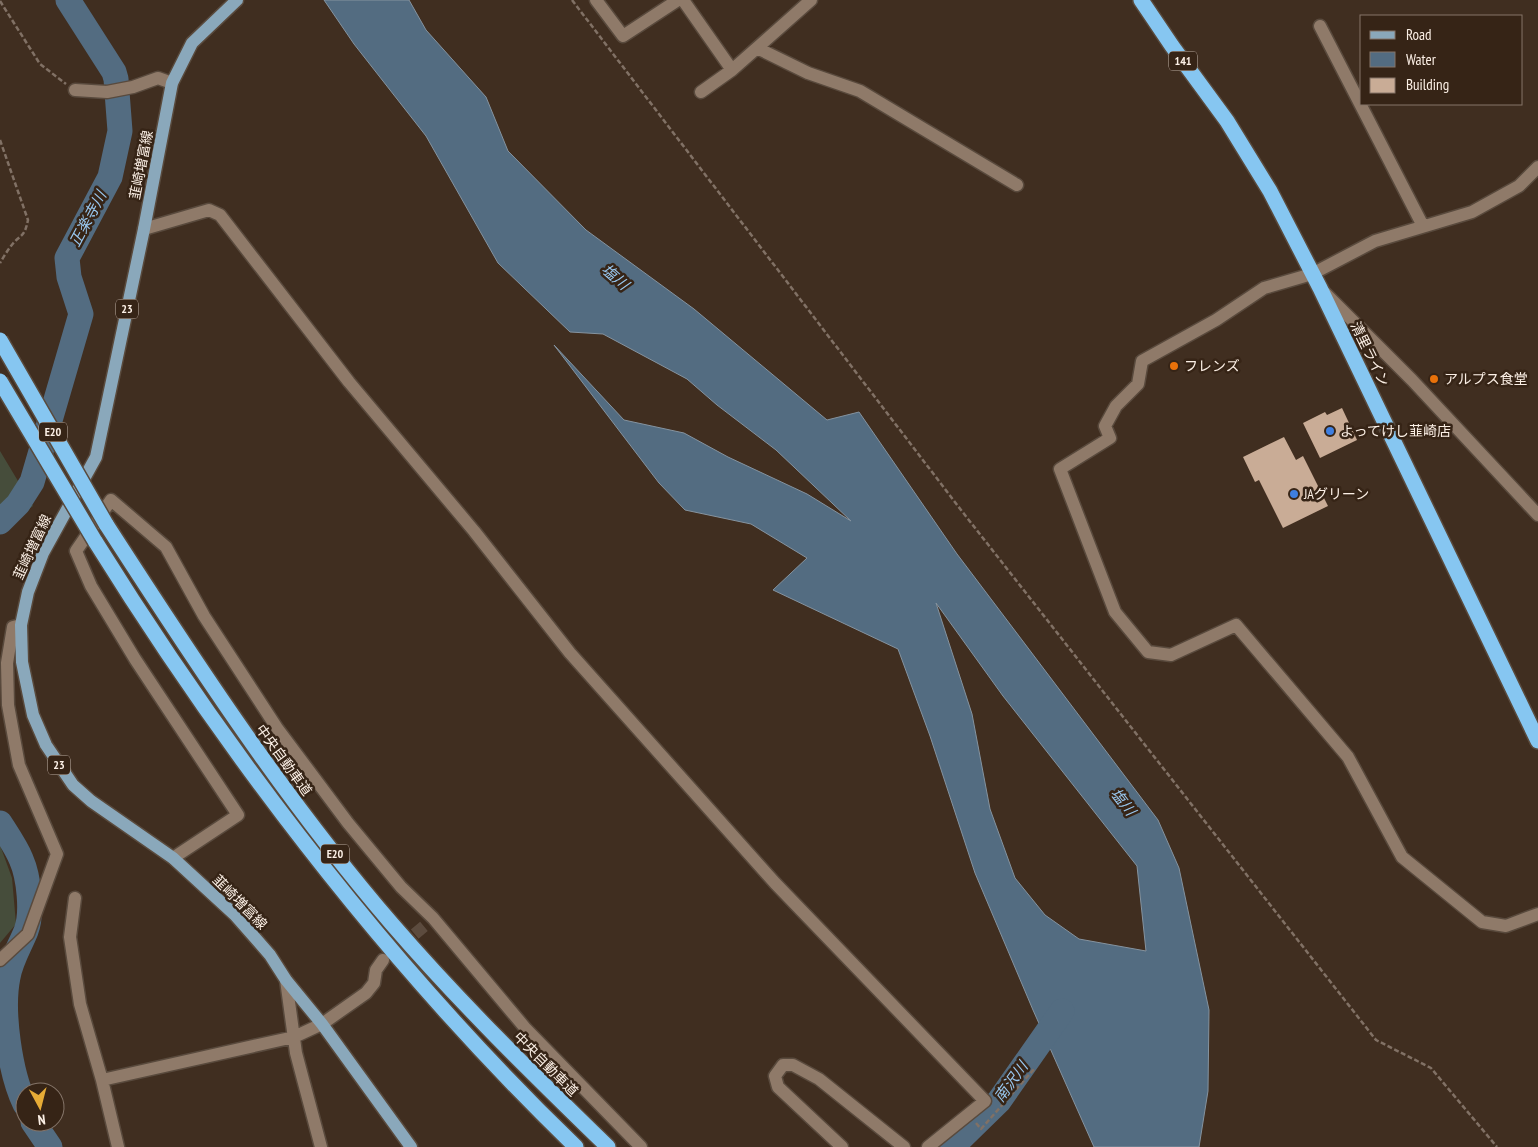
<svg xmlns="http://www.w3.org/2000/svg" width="1538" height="1147" font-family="'PT Sans Narrow','Noto Sans JP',sans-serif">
	<rect width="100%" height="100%" fill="#402e20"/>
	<path fill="#464d3b" d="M0,451L33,506L0,529Z
		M0,845L12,878L16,924L0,943Z"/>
	<path fill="#536c81" stroke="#85939f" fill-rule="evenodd" d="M324,0H409L426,30L486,97L508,151L586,230L694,309L827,420L859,412L957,554L1158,820L1179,868L1209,1010L1208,1091L1199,1147H1094L1033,1010L975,873L930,736L898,649L773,590L807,558L751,524L685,510L659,483L554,345L624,420L684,433L728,457L807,494L851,521L776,450L717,405L687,379L603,334L570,332L498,263L426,136L354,44ZM936,603L1003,696L1137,866L1146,951L1079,939L1045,915L1015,878L990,809L972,714Z"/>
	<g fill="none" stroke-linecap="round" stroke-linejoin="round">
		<path stroke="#536c81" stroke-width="25" d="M0,522L18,504L32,482L81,314L69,277L67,258L110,177L120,131L116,79L114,72L68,0
			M0,823C7,834 16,847 21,859C29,877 33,913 26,931C20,946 11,960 8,977C1,1011 10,1073 25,1104
			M33,1122L50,1147
			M952,1147L999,1101L1062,1011"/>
	</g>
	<path fill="#c9ac96" d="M1342,408L1357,440L1320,458L1303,423L1325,412L1327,415Z
		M1284,437L1296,460L1303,456L1328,506L1283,528L1259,480L1255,482L1243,457Z"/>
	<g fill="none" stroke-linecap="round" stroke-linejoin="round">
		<path stroke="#5c4b3e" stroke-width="12" stroke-dasharray="12 6" stroke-linecap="butt" d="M387,957L428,923"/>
		<g stroke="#594a3d" stroke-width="15">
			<path id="street" d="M596,0L623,36L678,0
				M683,0L732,70
				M1320,26L1423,226
				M757,48L808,73L860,91L1017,185
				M75,90L107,92L133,87L158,78L172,83
				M701,92L732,70L811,0
				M1538,167L1519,186L1472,212L1375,241L1312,274L1264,288L1216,320L1142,361L1138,384L1116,406L1105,426L1110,438L1060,469L1115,612L1148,652L1171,655L1236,625L1348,757L1402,857L1482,922L1506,926L1538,914
				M144,229L209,210L220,215L349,382L474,531L570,653L775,883L985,1101L928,1147
				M1325,293L1412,380L1538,515
				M173,858L238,815L135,659L91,586L76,551L111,500L166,547L204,616L277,728L348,823L401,887L433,918L526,1029L641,1147
				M75,898L70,937L80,1004L102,1080
				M0,960L28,934L57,854L19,765L8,705L7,663L13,627L21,625
				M286,980L296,1053L321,1147
				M118,1147L102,1080L294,1037L322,1024L366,993L374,983L376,970L383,960
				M842,1147L778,1087L775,1076L783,1065H793L819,1079L904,1147"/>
		</g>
		<g stroke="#594a3d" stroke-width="15">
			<path id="primary" d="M237,0L192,43L172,83L144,229L96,457L43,553L28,592L21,625L22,662L33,715L46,745L73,785L91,801L173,858L235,915L270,955L286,980L322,1024L411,1147"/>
		</g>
		<g stroke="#594a3d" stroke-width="18">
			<path id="highway" d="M1141,0L1172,46L1227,121L1270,191L1320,288L1538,741
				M106,524C195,662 285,800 392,924C460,1003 534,1075 608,1147
				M95,541C232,761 390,967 576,1147"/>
		</g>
		<path stroke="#817165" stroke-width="2.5" stroke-dasharray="5 2.5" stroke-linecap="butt" d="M572,0L961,510L1376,1040L1431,1068L1497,1147
			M0,1L40,64L66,84
			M0,140L28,220C24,239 21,233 11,246C7,251 3,258 0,263
			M976,1123L981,1129L1035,1068"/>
		<use href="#street" stroke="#8f7a69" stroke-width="12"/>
		<use href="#primary" stroke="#8aa8bb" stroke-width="12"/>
		<use href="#highway" stroke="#86c6f1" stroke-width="15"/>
		<g stroke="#594a3d" stroke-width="18" stroke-linecap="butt">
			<path id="highway-bridge" d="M0,340L106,524
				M0,381L95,541"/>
		</g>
		<use href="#highway-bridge" stroke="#86c6f1" stroke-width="15"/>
	</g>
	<g fill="#e8710a" stroke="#362416" stroke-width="2">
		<circle cx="1174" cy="366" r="5"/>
		<circle cx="1434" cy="379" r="5"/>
	</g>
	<g fill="#3f7fe0" stroke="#362416" stroke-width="2">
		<circle cx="1330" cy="431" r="5"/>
		<circle cx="1294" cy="494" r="5"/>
	</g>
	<g text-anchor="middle" stroke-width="5" stroke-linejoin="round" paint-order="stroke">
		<g fill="#362416" stroke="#c0b2a7" stroke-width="1">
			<rect x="1169" y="51.5" width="28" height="19" rx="4"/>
			<rect x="116" y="299.5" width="22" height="19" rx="4"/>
			<rect x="39" y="422.5" width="28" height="19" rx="4"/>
			<rect x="48" y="755.5" width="22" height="19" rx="4"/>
			<rect x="321" y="844.5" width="28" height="19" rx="4"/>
		</g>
		<g font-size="12" font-weight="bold" fill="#fbefe5">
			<text x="1183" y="65">141</text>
			<text x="127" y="313">23</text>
			<text x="53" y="436">E20</text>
			<text x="59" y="769">23</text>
			<text x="335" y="858">E20</text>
		</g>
		<g font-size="14" fill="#fbefe5" stroke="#362416">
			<text transform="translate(141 165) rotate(-79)" y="5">韮崎増富線</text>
			<text transform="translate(1370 354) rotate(64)" y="5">清里ライン</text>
			<text transform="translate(32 547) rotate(-65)" y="5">韮崎増富線</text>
			<text transform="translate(284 760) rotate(54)" y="5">中央自動車道</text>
			<text transform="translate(240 902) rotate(45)" y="5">韮崎増富線</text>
			<text transform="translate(546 1064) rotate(45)" y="5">中央自動車道</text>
		</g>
		<g font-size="14" fill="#fbefe5" stroke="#362416" text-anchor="start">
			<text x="1184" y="371">フレンズ</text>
			<text x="1444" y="384">アルプス食堂</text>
			<text x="1340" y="436">よってけし韮崎店</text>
			<text x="1304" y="499">JAグリーン</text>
		</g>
		<g font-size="15" font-style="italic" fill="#99c8f0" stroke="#362416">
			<text transform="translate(88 219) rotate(-62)" y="5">正楽寺川</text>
			<text transform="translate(615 277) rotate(41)" y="5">塩川</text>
			<text transform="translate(1123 802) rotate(52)" y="5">塩川</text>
			<text transform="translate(1011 1082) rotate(-54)" y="5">南沢川</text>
		</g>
	</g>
	<rect x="1360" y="15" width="162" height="90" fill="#362416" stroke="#857569"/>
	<rect x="1370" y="31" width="25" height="8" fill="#8aa8bb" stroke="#857569"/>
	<text x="1406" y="40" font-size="15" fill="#fbefe5">Road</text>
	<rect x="1370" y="52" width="25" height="15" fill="#536c81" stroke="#857569"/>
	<text x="1406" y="65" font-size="15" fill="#fbefe5">Water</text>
	<rect x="1370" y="78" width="25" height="15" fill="#c9ac96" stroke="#857569"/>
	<text x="1406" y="90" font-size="15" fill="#fbefe5">Building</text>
	<g transform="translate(40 1107) rotate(173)"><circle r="24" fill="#362416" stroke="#857569"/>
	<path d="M0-4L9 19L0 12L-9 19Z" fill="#e7ac36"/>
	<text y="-8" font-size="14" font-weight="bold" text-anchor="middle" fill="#fbefe5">N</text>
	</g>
</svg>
